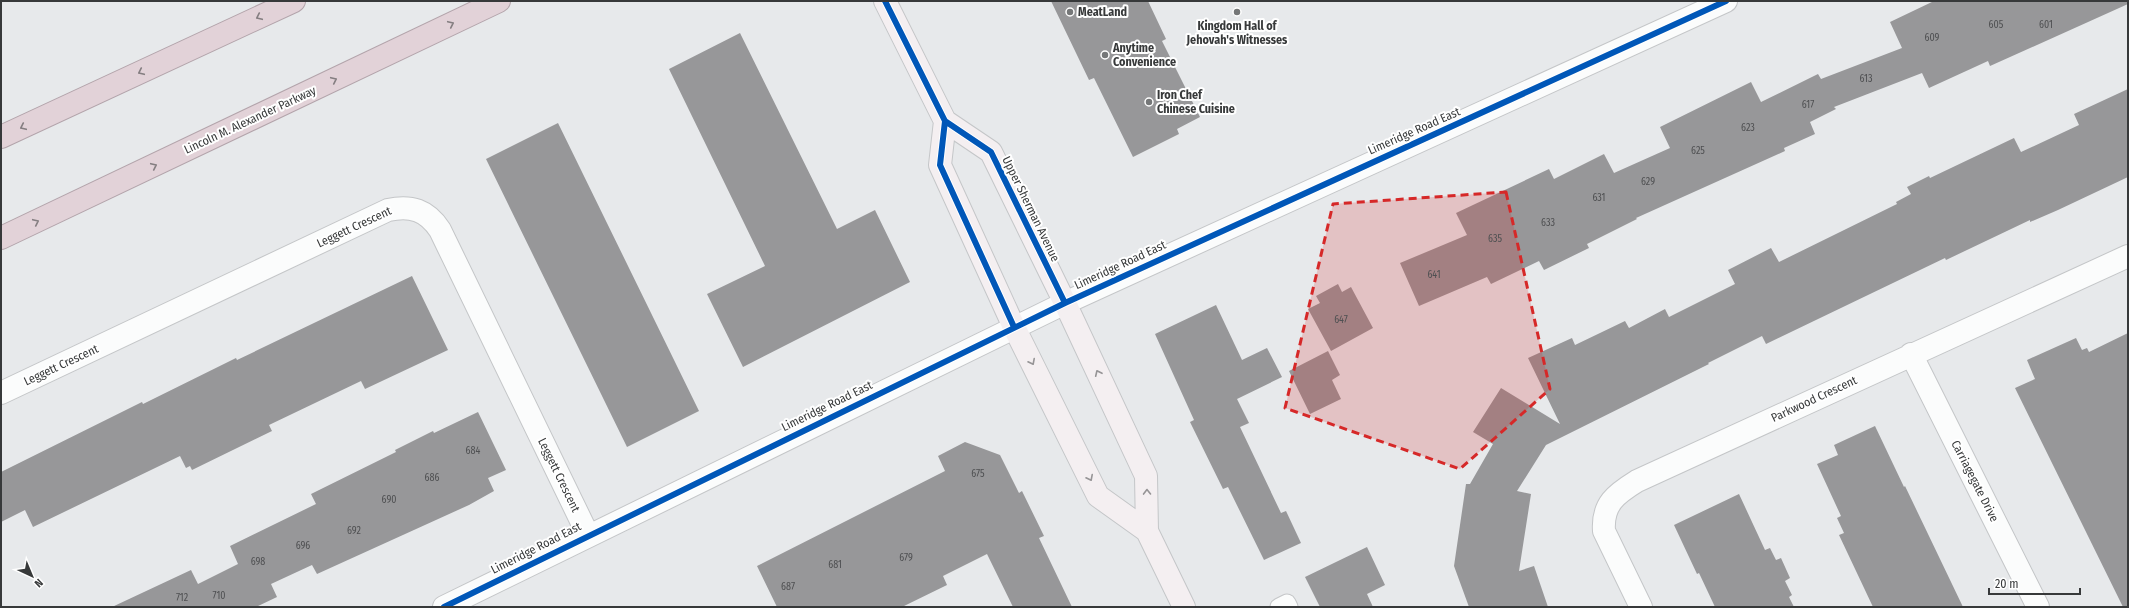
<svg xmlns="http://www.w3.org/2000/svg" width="2129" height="608" font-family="'Fira Sans Condensed',sans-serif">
	<rect width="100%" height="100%" fill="#e7e9eb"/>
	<path fill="#979799" d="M1051,1H1148L1166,39L1162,41L1200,117L1177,129L1179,134L1133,157L1094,78L1089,80Z
		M1934,1H2128V4L1990,66L1988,61L1929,88L1922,73L1834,107L1836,109L1810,122L1815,134L1784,148L1785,151L1636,218L1637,219L1587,244L1589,248L1544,270L1539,261L1491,284L1487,277L1419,306L1400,263L1467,235L1456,213L1549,169L1554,179L1604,154L1614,173L1670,148L1660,127L1751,82L1761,102L1818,74L1821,79L1902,48L1890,22Z
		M740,33L837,229L875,210L910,282L743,367L707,294L765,266L669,69Z
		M2128,89V177L2058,210L2030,222V220L1946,260L1945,258L1766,344L1762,336L1708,363L1709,364L1546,445L1517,491L1531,494L1519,571L1534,566L1548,607H1469L1454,566L1466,484H1470L1493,444L1473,432L1501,388L1560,424L1528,358L1572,338L1575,345L1625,321L1629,328L1665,309L1669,317L1735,284L1728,270L1771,248L1779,262L1897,204L1896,202L1911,194L1907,187L1929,176L1930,178L2014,138L2021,152L2079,125L2074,114Z
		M558,123L699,411L627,447L486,159Z
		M412,276L448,350L365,389L361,381L269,425L272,431L192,470L190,466L186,468L180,456L33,527L25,510L1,522V472L142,402L143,404L236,358L237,360Z
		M1338,284L1342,292L1351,287L1373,328L1331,351L1308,309L1320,303L1316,296Z
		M1216,305L1242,360L1267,348L1282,377L1237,399L1249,423L1240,427L1281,513L1286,511L1301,543L1264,560L1228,487L1223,489L1190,422L1194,420L1155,334Z
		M2128,333V607H2123L2015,388L2035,379L2027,360L2076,338L2082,350L2087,348L2089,352Z
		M1328,351L1340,375L1332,380L1341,399L1310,414L1289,371Z
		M478,412L506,470L488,478L494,491L469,505L317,574L312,565L271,584L277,597L256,607H112L191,570L198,584L238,564L230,546L316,504L311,494L396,452L395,450L433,431L434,433Z
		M1875,426L1904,487L1905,486L1963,607H1873L1839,535L1844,533L1837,518L1841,516L1817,464L1838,455L1834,445Z
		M965,442L1000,455L1019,493L1022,491L1044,536L1039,538L1072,607H1013L987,554L943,576L947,585L902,607H777L757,566L945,471L938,456Z
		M1739,494L1765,550L1770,548L1776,560L1781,558L1790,578L1785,581L1792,595L1789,597L1794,607H1715L1699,573L1697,574L1674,525Z
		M1367,547L1385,585L1367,594L1373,607H1320L1305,577Z"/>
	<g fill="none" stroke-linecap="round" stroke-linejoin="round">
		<g stroke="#c4c6c8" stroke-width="19">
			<path id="lane" d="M1279,607L1287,603L1289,607"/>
		</g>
		<g stroke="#c4c6c8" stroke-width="24">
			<path id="street" d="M1911,354L2038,607
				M1,393L388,210C411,205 427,210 440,230L588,535
				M444,607L1065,303L1726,1
				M1641,607L1604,531C1602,504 1616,494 1637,481L2128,256"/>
		</g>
		<g stroke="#c4c6c8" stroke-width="24">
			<path id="secondary" d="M885,1L945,121L991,152L1065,303L1146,476L1147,531L1184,607
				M945,121L940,165L1014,327L1098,496L1147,531"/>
		</g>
		<g stroke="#b3a4ab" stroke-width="24">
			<path id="highway" d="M1,137L294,1
				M1,238L499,1"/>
		</g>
		<use href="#lane" stroke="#fbfcfc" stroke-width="17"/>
		<use href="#street" stroke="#fbfcfc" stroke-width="22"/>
		<use href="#secondary" stroke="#f4eff1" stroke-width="22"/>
		<use href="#highway" stroke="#e2d2d8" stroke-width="22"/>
		<g stroke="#fff" stroke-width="8">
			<path id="cycleway" d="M885,1L945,121L991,152L1065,303
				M945,121L940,165L1014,327
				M444,607L1065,303L1726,1"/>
		</g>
		<use href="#cycleway" stroke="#0057b8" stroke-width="6"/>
	</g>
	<defs><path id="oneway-chevron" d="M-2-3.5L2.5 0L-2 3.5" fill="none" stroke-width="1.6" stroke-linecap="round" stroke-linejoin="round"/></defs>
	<g stroke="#847e81">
		<use href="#oneway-chevron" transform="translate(259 17) rotate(155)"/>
		<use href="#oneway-chevron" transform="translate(451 24) rotate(-25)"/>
		<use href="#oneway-chevron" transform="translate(141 72) rotate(155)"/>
		<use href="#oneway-chevron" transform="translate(334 80) rotate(-25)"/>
		<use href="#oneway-chevron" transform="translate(23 127) rotate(155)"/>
		<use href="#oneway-chevron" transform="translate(154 166) rotate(-25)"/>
		<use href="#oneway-chevron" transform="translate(36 222) rotate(-25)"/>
	</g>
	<g stroke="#969496">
		<use href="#oneway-chevron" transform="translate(1032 362) rotate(63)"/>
		<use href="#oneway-chevron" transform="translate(1098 373) rotate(-115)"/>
		<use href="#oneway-chevron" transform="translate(1090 478) rotate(63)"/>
		<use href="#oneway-chevron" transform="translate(1147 492) rotate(-91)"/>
	</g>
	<path fill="#d62828" fill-opacity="0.2" stroke="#d62828" stroke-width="3" stroke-dasharray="8 5" stroke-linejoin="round" d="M1506,192L1550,389L1460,469L1285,408L1333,204Z"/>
	<g fill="#757778" stroke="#fff" stroke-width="1.5">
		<circle cx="1070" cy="12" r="4"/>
		<circle cx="1237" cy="12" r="4"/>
		<circle cx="1105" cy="55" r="4"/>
		<circle cx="1149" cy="102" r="4"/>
	</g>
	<g text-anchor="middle" stroke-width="4" stroke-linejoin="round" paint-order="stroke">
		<g font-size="10" fill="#4f5052">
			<text x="1996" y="28">605</text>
			<text x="2046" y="28">601</text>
			<text x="1932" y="41">609</text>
			<text x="1866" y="82">613</text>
			<text x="1808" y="108">617</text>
			<text x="1748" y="131">623</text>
			<text x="1698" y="154">625</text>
			<text x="1648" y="185">629</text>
			<text x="1599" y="201">631</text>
			<text x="1548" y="226">633</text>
			<text x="1495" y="242">635</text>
			<text x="1434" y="278">641</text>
			<text x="1341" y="323">647</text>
			<text x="473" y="454">684</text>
			<text x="978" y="477">675</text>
			<text x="432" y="481">686</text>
			<text x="389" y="503">690</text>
			<text x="354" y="534">692</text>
			<text x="303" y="549">696</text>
			<text x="906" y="561">679</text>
			<text x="258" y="565">698</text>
			<text x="835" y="568">681</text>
			<text x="788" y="590">687</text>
			<text x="219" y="599">710</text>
			<text x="182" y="601">712</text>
		</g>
		<g font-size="12" font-weight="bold" fill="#37393a" stroke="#fff" text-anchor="start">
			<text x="1078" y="16">MeatLand</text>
			<text x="1237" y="30" text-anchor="middle">Kingdom Hall of<tspan x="1237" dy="14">Jehovah's Witnesses</tspan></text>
			<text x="1113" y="52">Anytime<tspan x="1113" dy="14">Convenience</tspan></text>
			<text x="1157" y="99">Iron Chef<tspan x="1157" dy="14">Chinese Cuisine</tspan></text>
		</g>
		<g font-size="12" fill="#37393a" stroke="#fff">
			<text transform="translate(250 120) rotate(-25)" y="4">Lincoln M. Alexander Parkway</text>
			<text transform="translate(1414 131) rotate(-24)" y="4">Limeridge Road East</text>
			<text transform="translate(1031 209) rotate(64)" y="4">Upper Sherman Avenue</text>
			<text transform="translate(354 227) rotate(-25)" y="4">Leggett Crescent</text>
			<text transform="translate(1120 265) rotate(-25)" y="4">Limeridge Road East</text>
			<text transform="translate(61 365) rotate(-25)" y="4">Leggett Crescent</text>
			<text transform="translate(1814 399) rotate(-25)" y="4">Parkwood Crescent</text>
			<text transform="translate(827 406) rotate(-26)" y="4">Limeridge Road East</text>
			<text transform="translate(559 475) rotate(64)" y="4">Leggett Crescent</text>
			<text transform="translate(1975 481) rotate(63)" y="4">Carriagegate Drive</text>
			<text transform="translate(536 548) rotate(-27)" y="4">Limeridge Road East</text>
		</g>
	</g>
	<rect width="2129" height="608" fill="none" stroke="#37393a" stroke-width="4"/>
	<g transform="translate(32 576) rotate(136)" stroke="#ffffff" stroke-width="3" paint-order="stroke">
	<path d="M0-3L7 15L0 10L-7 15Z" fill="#37393a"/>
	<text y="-6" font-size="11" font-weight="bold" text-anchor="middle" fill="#37393a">N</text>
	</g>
	<path d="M1989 588v6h91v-6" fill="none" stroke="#37393a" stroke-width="2"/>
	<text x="1995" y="588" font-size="12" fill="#37393a" stroke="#ffffff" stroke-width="3" paint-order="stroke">20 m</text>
</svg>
